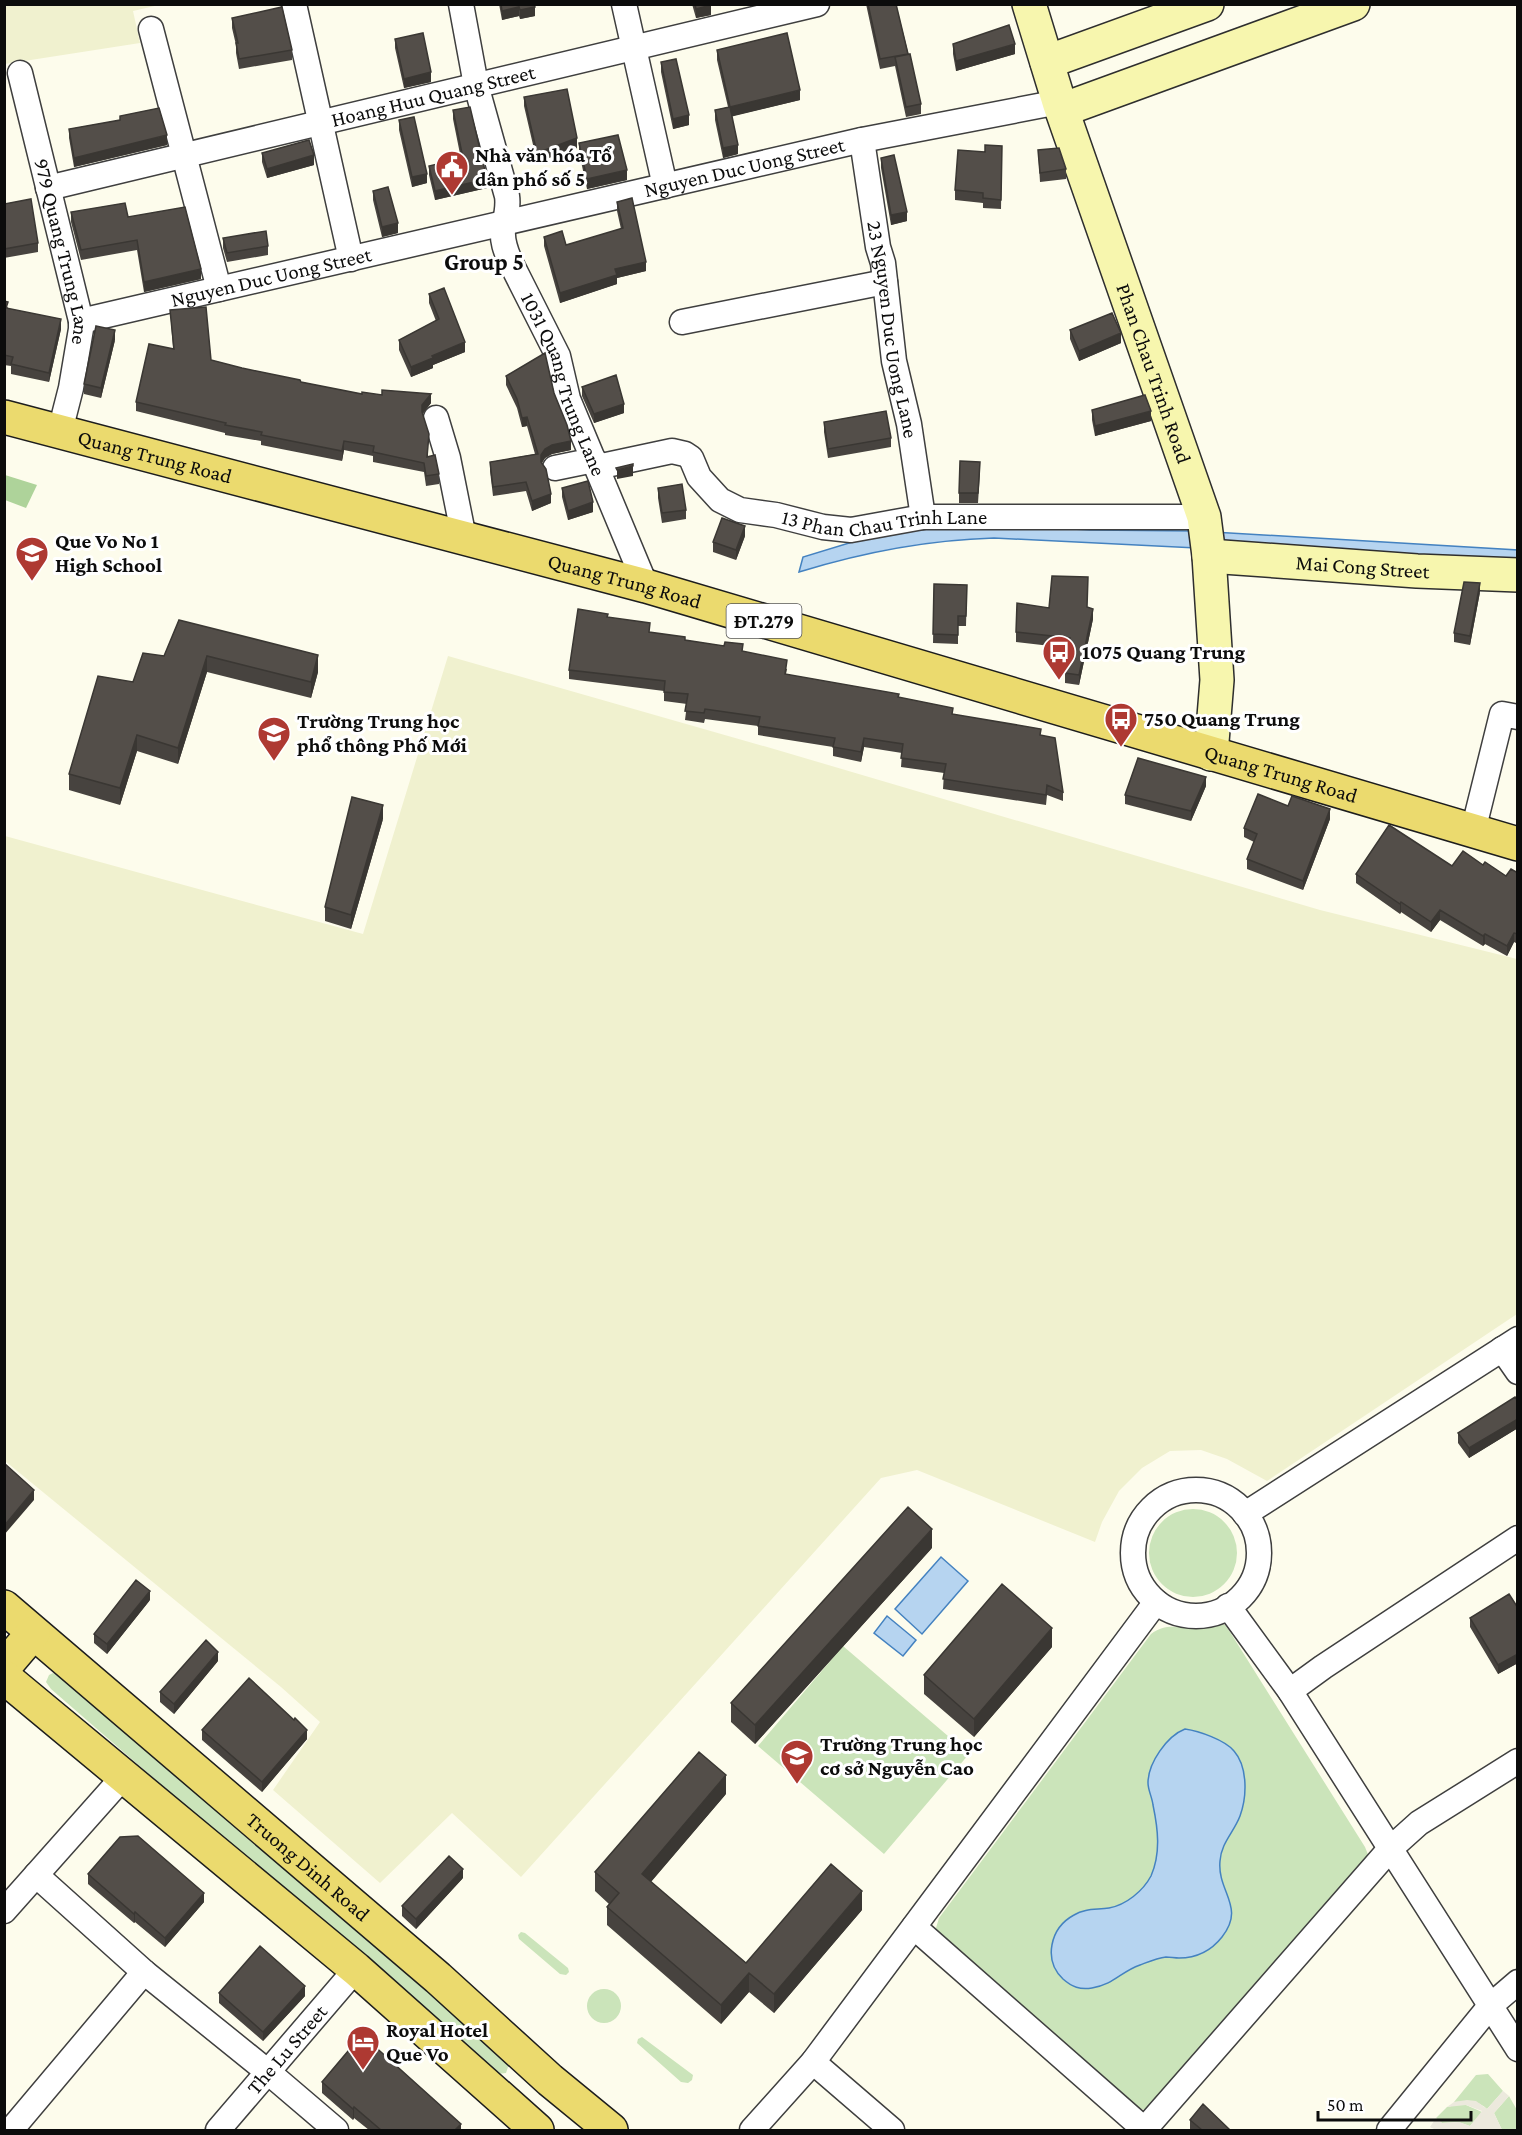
<svg xmlns="http://www.w3.org/2000/svg" width="1522" height="2135" font-family="'Crimson Pro',serif">
	<rect width="100%" height="100%" fill="#fdfcec"/>
	<path fill="#f0f1cf" d="M5,5H159L133,11L140,43L5,64Z
		M448,656L774,749L1320,910L1517,959V1314L1267,1481L1227,1459L1201,1450L1170,1451L1142,1468L1119,1491L1102,1522L1095,1542L917,1470L881,1478L521,1877L452,1813L380,1883L273,1790L320,1722L281,1687L5,1461V836L363,934Z"/>
	<path fill="#cbe4ba" d="M1149 1553a44 44 0 1 1 88 0a44 44 0 1 1-88 0Z
		M1219,1623L1225,1625L1230,1632L1365,1847L1369,1857L1146,2110L1135,2108L939,1938L936,1928L939,1918L1151,1634C1164,1624 1175,1627 1190,1628C1200,1628 1210,1626 1219,1623Z
		M843,1646L969,1754L884,1854L758,1746Z
		M53,1673L68,1680L506,2058L508,2067L506,2073L497,2074L479,2061L51,1689L46,1682L49,1675Z
		M521,1932L525,1933L568,1968L569,1972L566,1975L560,1974L519,1939L518,1935Z
		M587 2006a17 17 0 1 1 34 0a17 17 0 1 1-34 0Z
		M642,2037L693,2075L692,2080L688,2083L681,2082L637,2043L638,2039Z
		M1488,2074L1503,2091L1487,2109C1476,2099 1467,2102 1454,2102L1476,2075Z
		M1509,2096L1517,2110V2130H1502L1494,2113Z
		M1456,2105H1466L1482,2112L1470,2126L1458,2122L1442,2123L1436,2118L1447,2107Z"/>
	<path fill="#aed39a" d="M5,475L37,485L26,508L5,500Z"/>
	<path fill="#ece9dd" d="M1503,2091L1509,2096L1494,2113L1502,2130H1436L1430,2127L1436,2118L1442,2123L1459,2122L1470,2126L1482,2111L1466,2105L1447,2107L1454,2102L1467,2100L1476,2101L1487,2109Z"/>
	<path fill="#b6d4f0" stroke="#4482c0" stroke-width="1.5" d="M1002,525L1090,530L1196,531L1518,550L1517,564L994,538C926,540 864,552 799,572L803,557L872,536L907,528Z
		M941,1557L968,1581L922,1634L895,1609Z
		M887,1616L916,1640L903,1656L874,1633Z
		M1185,1729C1199,1731 1225,1740 1234,1751C1248,1767 1247,1797 1240,1816C1234,1832 1221,1843 1220,1861C1217,1892 1246,1907 1222,1937C1211,1951 1197,1958 1179,1958C1175,1958 1170,1957 1166,1957C1157,1958 1148,1962 1140,1965C1120,1972 1115,1984 1092,1988C1080,1990 1072,1987 1063,1979C1043,1960 1050,1928 1074,1915C1085,1908 1097,1910 1109,1908C1126,1905 1143,1891 1151,1876C1161,1853 1158,1829 1153,1805C1152,1797 1148,1790 1148,1783C1148,1763 1167,1736 1185,1729Z"/>
	<g fill="none" stroke-linecap="round" stroke-linejoin="round">
		<g stroke="#3f3f3f" stroke-width="27">
			<g id="street">
				<path d="M294,4L351,259"/>
				<path id="s1" d="M461,4L476,85L507,196C509,209 505,219 503,231C502,242 506,251 510,261L558,356L568,399L646,586"/>
				<path d="M624,4L665,186"/>
				<path d="M151,29L219,289"/>
				<path id="s2" d="M20,73L81,321V329L71,388L60,431"/>
				<path id="s3" d="M862,140L878,247L883,263L894,361L909,424L923,517"/>
				<path id="s4" d="M48,188L817,4"/>
				<path id="s5" d="M81,321L862,140L1059,102"/>
				<path d="M682,322L885,282"/>
				<path d="M436,418L448,458L464,538"/>
				<path id="s6" d="M597,467L672,451L685,454L691,458L699,477L720,500L740,510L776,515L823,527L851,530L923,517H1204"/>
				<path d="M555,468L594,460"/>
				<path d="M1473,831L1502,714L1518,717"/>
				<path d="M1502,1349L1518,1372"/>
				<circle cx="1196" cy="1553" r="63"/>
				<path d="M1245,1514L1518,1339"/>
				<path d="M1228,1606L1290,1691L1518,2049"/>
				<path d="M1290,1691L1323,1667L1518,1538"/>
				<path d="M36,1875L144,1972L268,2072L336,2130"/>
				<path d="M4,1911L124,1776"/>
				<path d="M914,1927L1145,2130"/>
				<path d="M813,2062L892,2130"/>
				<path d="M11,2130L144,1972"/>
				<path id="s7" d="M218,2130L356,1969"/>
				<path d="M752,2130L813,2062L1156,1602"/>
				<path d="M1144,2130L1390,1849L1419,1823L1518,1761"/>
				<path d="M1389,2130L1490,2006L1518,1982"/>
			</g>
		</g>
		<g stroke="#2e2e2e" stroke-width="36">
			<g id="secondary">
				<path id="s8" d="M1029,4L1059,102L1204,517L1209,556L1217,680L1211,754"/>
				<path d="M1047,62L1207,4"/>
				<path d="M1062,110L1353,4"/>
				<path id="s9" d="M1209,556L1417,571L1518,575"/>
			</g>
		</g>
		<g stroke="#1d1d1d" stroke-width="36">
			<g id="primary">
				<path id="s10" d="M4,417L646,586L1518,844"/>
				<path id="s11" d="M4,1607L438,1978L550,2080L611,2130"/>
				<path d="M4,1667L33,1633"/>
				<path d="M4,1677L356,1969L537,2130"/>
			</g>
		</g>
		<use href="#street" stroke="#fff" stroke-width="24"/>
		<use href="#secondary" stroke="#f7f6ae" stroke-width="33"/>
		<use href="#primary" stroke="#ebda6e" stroke-width="33"/>
	</g>
	<path fill="#47433f" d="M499,4H534L535,16L520,19L519,16L502,20Z
		M692,4H711V15L696,18Z
		M866,4H896L921,104V114L906,117L895,66L880,69Z
		M232,18L292,50V60L239,69L236,53V45L232,28Z
		M395,39L431,82L404,88L395,48Z
		M953,44L1015,54L956,71L953,54Z
		M717,50L800,100L732,116L738,154L723,158L715,120V110L728,107L717,60Z
		M661,62L689,125L673,129L661,72Z
		M524,97L577,148L537,162L524,106Z
		M453,110L487,188L435,200L429,175V166L461,159L453,119Z
		M120,116L167,145L74,167L69,138V129L120,120Z
		M399,120L427,183L412,187L399,130Z
		M579,143L627,180L587,189L579,152Z
		M1002,146L1001,209L983,208V203L955,200V190L985,152Z
		M1038,150L1066,169V179L1040,182Z
		M262,153L314,165L267,178L262,162Z
		M881,158L907,221L891,225L881,168Z
		M373,191L398,233L382,237L373,200Z
		M617,202L646,271L617,278V284L560,303L544,246V237L566,245L621,229L617,211Z
		M4,204L38,243V252L4,258Z
		M71,212L128,217L201,279L144,292L137,250L81,260L71,222Z
		M223,238L268,246V255L227,262L223,248Z
		M429,294L465,352L433,365V368L411,377L399,350V340L436,321L429,303Z
		M4,301L8,308L61,329L49,382L11,374V366L4,365Z
		M170,310L211,360L242,368L301,382L362,394L431,403L423,414L428,456L439,474V484L426,486L424,472L373,462V456L344,450L342,461L261,445V441L225,435V433L136,411V402L173,348Z
		M1070,330L1121,343L1079,361L1070,339Z
		M115,340L101,398L84,394V384Z
		M506,376L554,393L571,450L552,454L545,458L542,463L551,503L532,511L526,491L493,496L490,471V462L535,454L527,426L522,427L517,408L506,385Z
		M582,387L624,413L594,423L582,396Z
		M1092,410L1151,421L1095,436L1092,420Z
		M824,422L891,438V447L828,458L824,432Z
		M980,472L978,503H959V493Z
		M562,488L593,512L568,520L562,497Z
		M658,488L686,510V519L662,523L658,498Z
		M745,536L736,560L713,552V542Z
		M934,584L967,585L966,626H958V644L933,643Z
		M1480,592L1470,645L1454,642V633Z
		M1049,608H1087L1093,619L1079,685L1065,683V673L1068,648L1016,642V632Z
		M608,617L650,632L685,640L743,652L787,669L786,674L899,698L953,714L1041,735L1063,792V801L1047,795L1046,805L943,789L944,773L901,767L902,753L864,747L861,762L833,756V747L758,735V726L705,719L704,723L685,720L687,704L664,701V691L569,679V670Z
		M179,620L318,672L311,698L207,672L178,764L137,751L120,805L69,790V774L133,682L164,656Z
		M1206,786L1191,821L1125,804V795Z
		M383,819L351,929L325,921V907Z
		M1330,819L1303,890L1247,869V859L1254,842L1244,837V828Z
		M1483,865L1506,876L1518,873V944L1514,942L1507,956L1485,944L1483,946L1440,920L1431,932L1401,912L1400,914L1356,883V874L1452,866Z
		M1518,1401V1428L1469,1458L1458,1443V1433Z
		M932,1548L755,1744L731,1722V1703Z
		M150,1600L107,1654L94,1643V1634Z
		M1518,1608V1663L1498,1674L1470,1627V1618Z
		M1052,1647L974,1737L924,1694V1675Z
		M218,1661L174,1714L160,1702V1692Z
		M202,1730L307,1739L262,1792L202,1740Z
		M726,1794L651,1882L746,1963L862,1910L774,2013L749,1992L721,2024L607,1925V1907L609,1904L595,1891V1872Z
		M88,1874L204,1902L165,1947L135,1922L134,1923L88,1884Z
		M463,1878L416,1929L402,1916V1906Z
		M219,1993L305,1996L263,2041L219,2003Z
		M322,2082L461,2130H369L354,2118L353,2120L322,2093Z
		M1190,2120L1230,2130H1192L1190,2129Z"/>
	<path fill="#3a3733" d="M711,5V15L696,18V9Z
		M519,7V16L502,20V11Z
		M535,7V16L520,19V10Z
		M1015,44V54L956,71V61Z
		M431,72V82L404,88V79Z
		M800,90V100L730,117V107Z
		M689,115V125L673,129V119Z
		M167,135V145L74,167V158Z
		M577,138V148L537,162V153Z
		M738,145V154L723,158V148Z
		M314,155V165L267,178V169Z
		M627,170V180L587,189V179Z
		M427,174V183L412,187V177Z
		M487,179V188L435,200V191Z
		M907,212V221L891,225V215Z
		M398,223V233L382,237V227Z
		M646,262V271L617,278V284L560,303V293L615,269Z
		M201,269V279L144,292V282Z
		M61,319V329L49,382V373Z
		M115,330V340L101,398V388Z
		M1121,333V343L1079,361V351Z
		M465,342V352L433,365V368L411,377V367L432,356Z
		M431,394V403L422,414V405Z
		M624,404V413L594,423V414Z
		M1151,411V421L1095,436V426Z
		M527,417V426L522,427V418Z
		M344,441V450L342,461V451Z
		M571,441V450L552,454L545,458L541,464V455L545,449L552,445Z
		M633,466V476L617,479V470Z
		M551,494V503L532,511V501Z
		M593,502V512L568,520V511Z
		M745,526V536L736,560V550Z
		M1480,583V592L1470,645V636Z
		M1093,609V619L1079,685V675Z
		M318,655V672L311,698V682Z
		M207,656V672L178,764V748Z
		M137,735V751L120,805V788Z
		M864,738V747L861,762V752Z
		M1206,777V786L1191,821V811Z
		M383,805V819L351,929V915Z
		M1330,809V819L1303,890V881Z
		M1401,902V912L1400,914V904Z
		M1440,910V920L1431,932V922Z
		M1514,933V942L1507,956V946Z
		M1485,934V944L1483,946V936Z
		M1518,1419V1428L1469,1458V1448Z
		M34,1490V1500L4,1535V1526Z
		M932,1529V1548L755,1744V1725Z
		M150,1591V1600L107,1654V1644Z
		M1052,1628V1647L974,1737V1719Z
		M218,1652V1661L174,1714V1704Z
		M1518,1654V1663L1498,1674V1665Z
		M307,1730V1739L262,1792V1782Z
		M726,1775V1794L642,1892V1874Z
		M463,1869V1878L416,1929V1919Z
		M862,1891V1910L774,2013V1994Z
		M204,1893V1902L165,1947V1938Z
		M135,1912V1922L134,1923V1914Z
		M749,1973V1992L721,2024V2005Z
		M305,1986V1996L263,2041V2032Z
		M354,2107V2118L353,2120V2109Z
		M461,2124V2130H455Z"/>
	<path fill="#534e49" stroke="#3a3733" stroke-width="1.5" d="M501,4H534L535,7L520,10L519,7L502,11Z
		M695,4H711V5L696,9Z
		M868,4H896L908,54L880,59Z
		M282,7L292,50L239,59L236,43H238L232,18Z
		M1009,25L1015,44L956,61L953,44Z
		M423,33L431,72L404,79L395,39Z
		M787,33L800,90L730,107L717,50Z
		M910,54L921,104L906,107L895,57Z
		M676,59L689,115L673,119L661,62Z
		M567,89L577,138L537,153L524,97Z
		M470,107L487,179L435,191L429,166L463,158L453,110Z
		M730,107L738,145L723,148L715,110Z
		M159,108L167,135L74,158L69,129L120,120V116Z
		M414,117L427,174L412,177L399,120Z
		M618,135L627,170L587,179L579,143Z
		M309,140L314,155L267,169L262,153Z
		M985,145L1002,146L1001,200L983,198V193L955,190L958,150L985,152Z
		M1059,148L1066,169L1040,173L1038,150Z
		M894,155L907,212L891,215L881,158Z
		M388,187L398,223L382,227L373,191Z
		M632,198L646,262L615,269L617,275L560,293L544,237L562,231L566,245L623,228L617,202Z
		M31,199L38,243L4,249V204Z
		M125,203L128,217L185,207L201,269L144,282L137,240L81,250L71,212Z
		M266,231L268,246L227,253L223,238Z
		M444,288L465,342L432,356L433,358L411,367L399,340L439,319L429,294Z
		M4,301L8,302L6,308L61,319L49,373L11,364L13,357L4,355Z
		M206,307L211,360L242,368L300,380L301,382L362,394V392L382,395V390L431,394L422,405V412L429,434L427,457L435,455L439,474L426,476L424,463L373,452L374,446L344,441L342,451L261,435L262,432L225,425L226,423L136,402L149,344L174,349L170,310Z
		M1112,313L1121,333L1079,351L1070,330Z
		M96,326L115,330L101,388L84,384Z
		M545,353L554,393L567,425L571,441L552,445L545,449L541,455V462L546,469L551,494L532,501L526,482L493,487L490,462L538,454L527,417L522,418L517,399L506,376Z
		M616,375L624,404L594,414L582,387Z
		M1145,395L1151,411L1095,426L1092,410Z
		M886,411L891,438L828,449L824,422Z
		M960,461L980,462L978,493H959Z
		M633,464V466L617,470L616,468Z
		M588,481L593,502L568,511L562,488Z
		M682,484L686,510L662,513L658,488Z
		M722,518L745,526L736,550L713,542Z
		M1052,576L1088,577L1087,607L1093,609L1079,675L1065,673L1070,638L1016,632L1017,603L1049,608Z
		M1464,582L1480,583L1470,636L1454,633Z
		M934,584L967,585L966,616H958V635L933,634Z
		M578,609L608,614L607,617L650,623L649,632L685,637V640L724,646L725,642L743,644L742,651L787,660L785,674L899,694L898,697L953,708L952,714L1041,729L1040,735L1055,738L1063,792L1047,785L1046,795L943,779L946,764L901,758L903,744L864,738L861,752L833,747L835,738L758,726L760,717L705,709L704,713L685,711L688,694L664,692L665,681L569,670Z
		M179,620L318,655L311,682L207,656L178,748L137,735L120,788L69,774L98,676L133,682L143,653L164,656Z
		M1138,758L1206,777L1191,811L1125,795Z
		M1258,794L1288,806L1292,796L1330,809L1303,881L1247,859L1257,834L1244,828Z
		M352,797L383,805L351,915L325,907Z
		M1389,825L1452,866L1463,851L1483,865L1485,862L1506,876L1511,869L1518,873V934L1514,933L1507,946L1485,934L1483,936L1440,910L1431,922L1401,902L1400,904L1356,874Z
		M1515,1397L1518,1401V1419L1469,1448L1458,1433Z
		M4,1463L34,1490L4,1526Z
		M908,1507L932,1529L755,1725L731,1703Z
		M136,1580L150,1591L107,1644L94,1634Z
		M1002,1584L1052,1628L974,1719L924,1675Z
		M1509,1594L1518,1608V1654L1498,1665L1470,1618Z
		M206,1640L218,1652L174,1704L160,1692Z
		M249,1678L294,1720L295,1718L307,1730L262,1782L202,1730Z
		M699,1752L726,1775L642,1874L746,1963L831,1864L862,1891L774,1994L749,1973L721,2005L607,1907L619,1893L595,1872Z
		M138,1836L204,1893L165,1938L135,1912L134,1914L88,1874L120,1837Z
		M449,1856L463,1869L416,1919L402,1906Z
		M260,1946L305,1986L263,2032L219,1993Z
		M371,2043L461,2124L455,2130H381L354,2107L353,2109L322,2082L354,2044Z
		M1203,2104L1230,2130H1202L1190,2120Z"/>
	<defs>
		<g id="civic-pin" transform="scale(1.725)"><path d="M0 17L-7.5 6A9.5 9.5 0 1 1 7.5 6Z" fill="#ae3932" stroke="#fff"/><path d="M-.6-6.5H3V-4.5H.6V-3L4-1V1h2V6H-6V1h2V-1L-.6-3ZM-1.2 2.5V6h2.4V2.5Z" fill="#fff"/></g>
		<g id="school-pin" transform="scale(1.725)"><path d="M0 17L-7.5 6A9.5 9.5 0 1 1 7.5 6Z" fill="#ae3932" stroke="#fff"/><path d="M0-5L7-2L0 1L-7-2ZM-4 1L0 2.5L4 1V4Q0 6-4 4Z" fill="#fff"/></g>
		<g id="bus-pin" transform="scale(1.725)"><path d="M0 17L-7.5 6A9.5 9.5 0 1 1 7.5 6Z" fill="#ae3932" stroke="#fff"/><path d="M-5-6H5V4H4V6H2V4H-2V6H-4V4H-5ZM-3.5-4V0h7V-4ZM-3.5 1.2v1.5H-2V1.2ZM2 1.2v1.5H3.5V1.2Z" fill="#fff"/></g>
		<g id="hotel-pin" transform="scale(1.725)"><path d="M0 17L-7.5 6A9.5 9.5 0 1 1 7.5 6Z" fill="#ae3932" stroke="#fff"/><path d="M-6-4.5h1.5V1H6V5H4.5V3h-9V5H-6ZM-4 0a1.8 1.8 0 1 1 3.6 0ZM.5 0V-2.5h3Q6-2.5 6 0Z" fill="#fff"/></g>
	</defs>
	<g fill-rule="evenodd">
		<use href="#civic-pin" x="452" y="167"/>
		<use href="#school-pin" x="32" y="553"/>
		<use href="#bus-pin" x="1059" y="652"/>
		<use href="#bus-pin" x="1121" y="719"/>
		<use href="#school-pin" x="274" y="733"/>
		<use href="#school-pin" x="797" y="1756"/>
		<use href="#hotel-pin" x="363" y="2042"/>
	</g>
	<g text-anchor="middle" stroke-width="6" stroke-linejoin="round" paint-order="stroke">
		<rect fill="#fff" stroke="#555" stroke-width="1.5" x="726.5" y="604" width="75" height="34" rx="4.5"/>
		<g font-size="20" font-weight="bold" fill="#0c0c0c">
			<text x="764" y="628">ĐT.279</text>
		</g>
		<g font-size="21" fill="#0c0c0c" stroke="#fff">
			<text dy="7" stroke="none"><textPath href="#s4" startOffset="396">Hoang Huu Quang Street</textPath></text>
			<text dy="7" stroke="none"><textPath href="#s5" startOffset="681">Nguyen Duc Uong Street</textPath></text>
			<text dy="7" stroke="none"><textPath href="#s2" startOffset="184">979 Quang Trung Lane</textPath></text>
			<text dy="7" stroke="none"><textPath href="#s5" startOffset="195">Nguyen Duc Uong Street</textPath></text>
			<text dy="7" stroke="none"><textPath href="#s3" startOffset="192">23 Nguyen Duc Uong Lane</textPath></text>
			<text dy="7" stroke="none"><textPath href="#s8" startOffset="390">Phan Chau Trinh Road</textPath></text>
			<text dy="7" stroke="none"><textPath href="#s1" startOffset="399">1031 Quang Trung Lane</textPath></text>
			<text dy="7" stroke="none"><textPath href="#s10" startOffset="156">Quang Trung Road</textPath></text>
			<text dy="7" stroke="none"><textPath href="#s6" startOffset="318">13 Phan Chau Trinh Lane</textPath></text>
			<text dy="7" stroke="none"><textPath href="#s9" startOffset="154">Mai Cong Street</textPath></text>
			<text dy="7" stroke="none"><textPath href="#s10" startOffset="642">Quang Trung Road</textPath></text>
			<text dy="7" stroke="none"><textPath href="#s10" startOffset="1326">Quang Trung Road</textPath></text>
			<text dy="7" stroke="none"><textPath href="#s11" startOffset="400">Truong Dinh Road</textPath></text>
			<text dy="7" stroke="none"><textPath href="#s7" startOffset="106">The Lu Street</textPath></text>
		</g>
		<g font-size="21" font-weight="bold" fill="#0c0c0c" stroke="#fff" text-anchor="start">
			<text x="475" y="162">Nhà văn hóa Tổ<tspan x="475" dy="24">dân phố số 5</tspan></text>
			<text x="55" y="548">Que Vo No 1<tspan x="55" dy="24">High School</tspan></text>
			<text x="1082" y="659">1075 Quang Trung</text>
			<text x="1144" y="726">750 Quang Trung</text>
			<text x="297" y="728">Trường Trung học<tspan x="297" dy="24">phổ thông Phố Mới</tspan></text>
			<text x="820" y="1751">Trường Trung học<tspan x="820" dy="24">cơ sở Nguyễn Cao</tspan></text>
			<text x="386" y="2037">Royal Hotel<tspan x="386" dy="24">Que Vo</tspan></text>
		</g>
		<g font-size="24" font-weight="bold" fill="#0c0c0c" stroke="#fff">
			<text x="484" y="270">Group 5</text>
		</g>
	</g>
	<rect width="1522" height="2135" fill="none" stroke="#0c0c0c" stroke-width="12"/>
	<path d="M1318 2111v9h153v-9" fill="none" stroke="#0c0c0c" stroke-width="3"/>
	<text x="1327" y="2111" font-size="18" fill="#0c0c0c" stroke="#ffffff" stroke-width="4.5" paint-order="stroke">50 m</text>
</svg>
